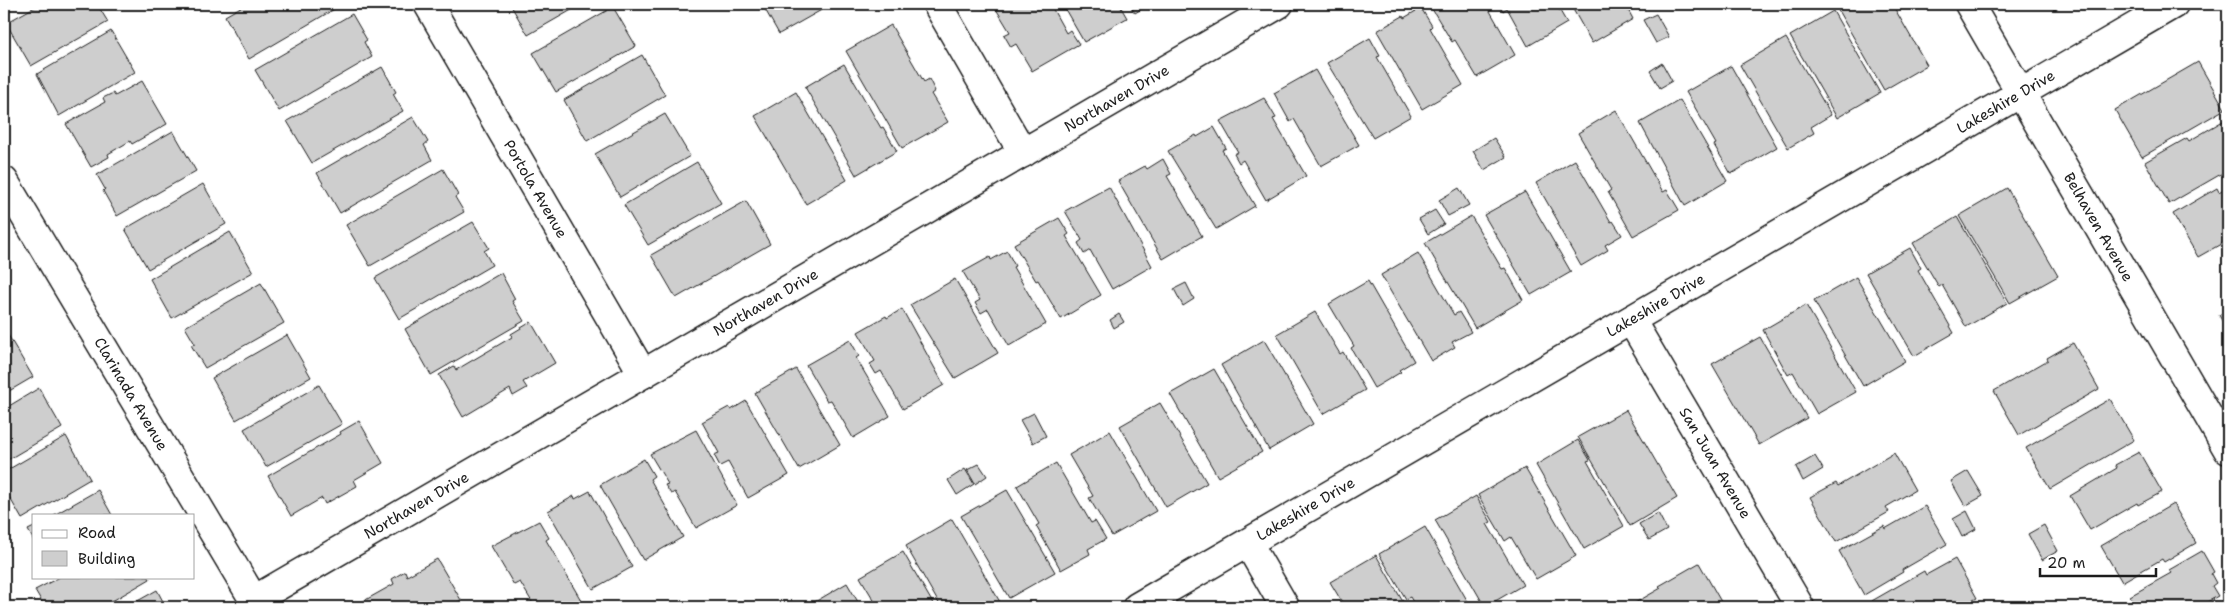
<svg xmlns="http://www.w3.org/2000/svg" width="2232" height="611" font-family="'Shantell Sans',sans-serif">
	<rect width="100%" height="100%" fill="#fff"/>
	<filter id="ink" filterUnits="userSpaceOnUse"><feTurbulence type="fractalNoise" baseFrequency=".02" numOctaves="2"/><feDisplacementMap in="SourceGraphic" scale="10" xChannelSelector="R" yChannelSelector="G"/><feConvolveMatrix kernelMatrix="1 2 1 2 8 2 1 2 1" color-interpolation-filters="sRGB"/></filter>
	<g filter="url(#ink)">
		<path fill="#cecece" stroke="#1c1c1c" d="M40,4H97L108,22L31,66L6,23Z
			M246,4H343L249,59L225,16Z
			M510,4H582L528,35Z
			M762,4H832L779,34Z
			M993,4H1050L1066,33L1070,30L1079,44L1032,71L1016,44L1011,47L1004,35L1010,32Z
			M1062,4H1119L1127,18L1084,42Z
			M1129,4H1150L1135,13Z
			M1429,4H1486L1515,55L1477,77L1455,40L1452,42Z
			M1499,4H1556L1567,23L1528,46L1507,8L1503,11Z
			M1570,4H1625L1633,19L1592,43Z
			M1842,4H1892L1927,65L1884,90L1836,7Z
			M2050,4H2064L2054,10Z
			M613,7L636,46L556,92L533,53Z
			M1421,8L1432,26L1430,28L1463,85L1422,109L1377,31L1403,16L1404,18Z
			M1833,11L1880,93L1837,118L1790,36Z
			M352,14L367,40L364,42L372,57L279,111L255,70Z
			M1656,14L1669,37L1656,43L1643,20Z
			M891,25L924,82L929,79L935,91L931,94L948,122L902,148L846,51Z
			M111,31L135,72L59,116L37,74Z
			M1370,38L1380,56L1377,57L1411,116L1373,138L1327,63Z
			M1786,38L1831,115L1811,127L1814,133L1788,148L1740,65Z
			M642,55L665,95L587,141L564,100Z
			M2198,62L2225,109L2142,157L2115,110Z
			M1662,63L1672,81L1660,88L1650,71Z
			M844,64L881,128L883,127L897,151L856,175L805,87Z
			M1731,66L1777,147L1731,174L1714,145L1716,144L1686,92Z
			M382,67L396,92L393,94L403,111L312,163L287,121Z
			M1315,70L1359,145L1321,166L1294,119L1290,122L1274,93Z
			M142,81L167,124L132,144L130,141L108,154L109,157L91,167L66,124L105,102L103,98L113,93L115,96Z
			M796,92L847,180L806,204L755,116Z
			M1264,98L1276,118L1273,119L1306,176L1266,200L1243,160L1239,163L1234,154L1238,152L1220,121Z
			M1680,100L1727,181L1685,206L1640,123Z
			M1616,110L1663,192L1667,190L1679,210L1633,236L1608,192L1611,190L1578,133Z
			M665,114L690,156L620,197L595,154Z
			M413,117L428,142L424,145L432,160L340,213L317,173Z
			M2228,118V170L2169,204L2145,162L2187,138L2189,141Z
			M1214,127L1226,148L1222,150L1255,206L1216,229L1168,151L1196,135L1197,137Z
			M173,131L196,171L117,216L103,191L105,189L97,175Z
			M1494,138L1506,157L1484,170L1473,151Z
			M1163,159L1171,174L1167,176L1202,236L1163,259L1118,181L1145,166L1147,169Z
			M1575,160L1611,222L1613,221L1622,235L1605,245L1608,250L1581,266L1557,224L1559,223L1536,183Z
			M697,162L721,203L648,245L624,205Z
			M443,169L458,195L455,197L464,212L370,266L346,225Z
			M203,184L226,224L148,269L125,229Z
			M2228,186V240L2198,257L2173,214L2217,188L2219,192Z
			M1109,187L1152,266L1112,289L1090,250L1084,254L1078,243L1082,240L1065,211Z
			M1459,188L1469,205L1448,216L1439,200Z
			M2007,188L2058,276L2010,303L1959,216Z
			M1525,192L1571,272L1531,295L1484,215Z
			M746,201L770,244L676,298L651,255Z
			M1435,210L1444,224L1428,234L1419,219Z
			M1471,216L1502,269L1505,268L1523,300L1475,328L1425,243Z
			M1957,217L2007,303L1966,327L1942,285L1939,287L1913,243Z
			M1059,218L1069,234L1066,236L1101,295L1061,319L1038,280L1036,281L1014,244Z
			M473,222L489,248L484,251L492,265L399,319L375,278Z
			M230,232L253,272L172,318L150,279Z
			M1910,248L1921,268L1918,270L1954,333L1914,356L1866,273Z
			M1007,251L1015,266L1013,267L1046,324L1009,346L988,309L981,313L975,303L980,300L963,272L990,257L991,260Z
			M1418,253L1454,315L1459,312L1471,332L1452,342L1455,347L1431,361L1381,275Z
			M501,273L515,299L512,301L524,321L431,375L405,329Z
			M1856,277L1905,361L1863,386L1814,301Z
			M955,279L998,353L955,378L910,305Z
			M1368,281L1414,361L1399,370L1401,372L1374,388L1351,348L1354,346L1329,304Z
			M261,283L284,323L205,368L191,345L195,344L185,327Z
			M1186,283L1194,299L1183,306L1174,289Z
			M1806,305L1856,392L1817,414L1793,372L1788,375L1763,330Z
			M902,309L944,385L903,409L881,371L876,374L870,364L875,361L858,332L886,316L887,318Z
			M2228,310V332L2219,315Z
			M1315,312L1340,354L1343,352L1365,390L1323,414L1277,334Z
			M1119,314L1124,322L1114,328L1110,320Z
			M531,322L555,363L523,382L527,388L513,396L510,389L463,417L439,375L454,366L456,370L512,337L511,334Z
			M8,335L33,377L4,394V337Z
			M287,335L311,377L236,420L212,378Z
			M1760,337L1807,418L1759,445L1712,364Z
			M850,340L859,356L856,358L890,416L853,438L831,400L827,401L806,365Z
			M1264,340L1313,424L1269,450L1221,365Z
			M2073,343L2099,389L2019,435L1994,391L2048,360L2047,358Z
			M796,369L840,445L799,469L755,393Z
			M1214,369L1262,452L1218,477L1170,394Z
			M319,385L342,424L266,467L244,429Z
			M39,388L62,428L4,462V409Z
			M2110,399L2134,440L2050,489L2026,448Z
			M746,401L789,475L748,498L728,462L720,466L714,455L719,453L702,422L729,407L731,410Z
			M1160,403L1207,483L1166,507L1120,426Z
			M1626,410L1677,498L1630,526L1578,437Z
			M1034,413L1046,436L1033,443L1020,420Z
			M359,421L383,463L354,480L357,486L325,504L322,498L291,516L268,476L341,434L340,432Z
			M696,430L737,505L696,528L675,492L671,494L665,485L668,484L650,454Z
			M1110,431L1156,511L1112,536L1089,498L1093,496L1069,455Z
			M66,436L90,479L22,519L4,488V472Z
			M1578,440L1590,460L1587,461L1624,526L1584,549L1536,465Z
			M2139,452L2162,492L2138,505L2137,503L2090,530L2070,496L2117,468L2115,465Z
			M1894,453L1915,490L1886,507L1889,512L1836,542L1810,497L1836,483L1838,486Z
			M1815,456L1823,469L1803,481L1796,467Z
			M644,459L654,476L650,479L683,537L643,560L600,485Z
			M1056,463L1091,523L1095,521L1106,539L1088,549L1090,554L1061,570L1036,526L1039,524L1017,486Z
			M979,464L987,476L975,484L967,470Z
			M1525,468L1576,556L1536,579L1511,537L1505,541L1478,495Z
			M965,469L974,484L957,495L948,480Z
			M1968,471L1983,496L1965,506L1951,481Z
			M98,490L112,515H54Z
			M1007,490L1055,572L1009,598L961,516Z
			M590,491L632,567L593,589L548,511L574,496L575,499Z
			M1476,496L1491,522L1487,524L1523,585L1485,607L1435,520Z
			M2173,504L2196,543L2164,562L2162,559L2122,582L2101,546Z
			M1925,506L1947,544L1902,570L1903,572L1864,595L1839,551L1884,526L1885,529Z
			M1967,511L1976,529L1962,537L1953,519Z
			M1658,513L1667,530L1649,540L1639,524Z
			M952,519L1000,602L990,607H941L906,546Z
			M539,521L549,538L546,540L585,607H535L520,582L514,585L491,546Z
			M2044,525L2058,551L2042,560L2028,534Z
			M34,527V541L28,530Z
			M1425,527L1471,607H1416L1410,597L1406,599L1379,554Z
			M2202,551L2214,572L2211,574L2216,583L2212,586L2218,596L2198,607H2136L2130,596L2171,573L2169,570Z
			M903,552L935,607H878L860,577Z
			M1376,555L1406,607H1345L1330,582Z
			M437,559L461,600L449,607H353L394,584L392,579L405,571L407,576Z
			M1955,559L1977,598L1960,607H1874L1870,602L1924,571L1926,575Z
			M1699,563L1724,607H1628L1661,588L1659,586Z
			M60,577H149L150,579L102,607H45L35,590Z
			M847,583L861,607H809L808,606Z
			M157,590L166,607H127Z
			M2228,599V607H2215Z"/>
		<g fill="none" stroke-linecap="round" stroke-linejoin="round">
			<g stroke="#1c1c1c" stroke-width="31">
				<g id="street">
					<path id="s1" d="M428,4L643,374"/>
					<path d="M937,4L1023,153"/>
					<path id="s2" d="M1969,4L2228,450"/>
					<path id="s3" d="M4,181L258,607"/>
					<path id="s4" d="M1631,320L1800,607"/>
					<path d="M1248,543L1285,607"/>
					<path id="s5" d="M254,600L1279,4"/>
					<path id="s6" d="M1137,607L2174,4"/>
				</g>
			</g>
			<use href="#street" stroke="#fff" stroke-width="28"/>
		</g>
	</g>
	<g text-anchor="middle" stroke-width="4.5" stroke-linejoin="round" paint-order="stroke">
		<g font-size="15" fill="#1c1c1c" stroke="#fff">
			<text dy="5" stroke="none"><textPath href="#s5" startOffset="998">Northaven Drive</textPath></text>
			<text dy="5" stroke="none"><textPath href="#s6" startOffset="1005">Lakeshire Drive</textPath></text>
			<text dy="5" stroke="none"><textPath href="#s1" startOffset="214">Portola Avenue</textPath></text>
			<text dy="5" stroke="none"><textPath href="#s2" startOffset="258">Belhaven Avenue</textPath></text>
			<text dy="5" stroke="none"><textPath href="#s5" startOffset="592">Northaven Drive</textPath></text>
			<text dy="5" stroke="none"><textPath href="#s6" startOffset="600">Lakeshire Drive</textPath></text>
			<text dy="5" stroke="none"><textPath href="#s3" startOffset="248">Clarinada Avenue</textPath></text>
			<text dy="5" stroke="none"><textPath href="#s4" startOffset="166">San Juan Avenue</textPath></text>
			<text dy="5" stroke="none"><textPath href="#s5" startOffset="188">Northaven Drive</textPath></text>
			<text dy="5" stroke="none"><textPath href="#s6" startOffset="195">Lakeshire Drive</textPath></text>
		</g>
	</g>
	<rect width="2232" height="611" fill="none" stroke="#fff" stroke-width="20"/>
	<rect x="10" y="10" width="2212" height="591" fill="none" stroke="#1c1c1c" stroke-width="2" filter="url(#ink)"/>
	<rect x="32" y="514" width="162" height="65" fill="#ffffff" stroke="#a4a4a4"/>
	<rect x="42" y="530" width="25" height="8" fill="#ffffff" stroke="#a4a4a4"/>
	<text x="78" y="538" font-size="15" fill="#1c1c1c">Road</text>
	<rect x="42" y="551" width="25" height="15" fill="#cecece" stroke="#a4a4a4"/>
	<text x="78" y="564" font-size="15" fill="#1c1c1c">Building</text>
	<path d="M2040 568v8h116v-8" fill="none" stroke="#1c1c1c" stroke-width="2.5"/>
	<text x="2047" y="568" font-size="15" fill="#1c1c1c" stroke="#ffffff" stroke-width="4" paint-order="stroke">20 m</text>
</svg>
